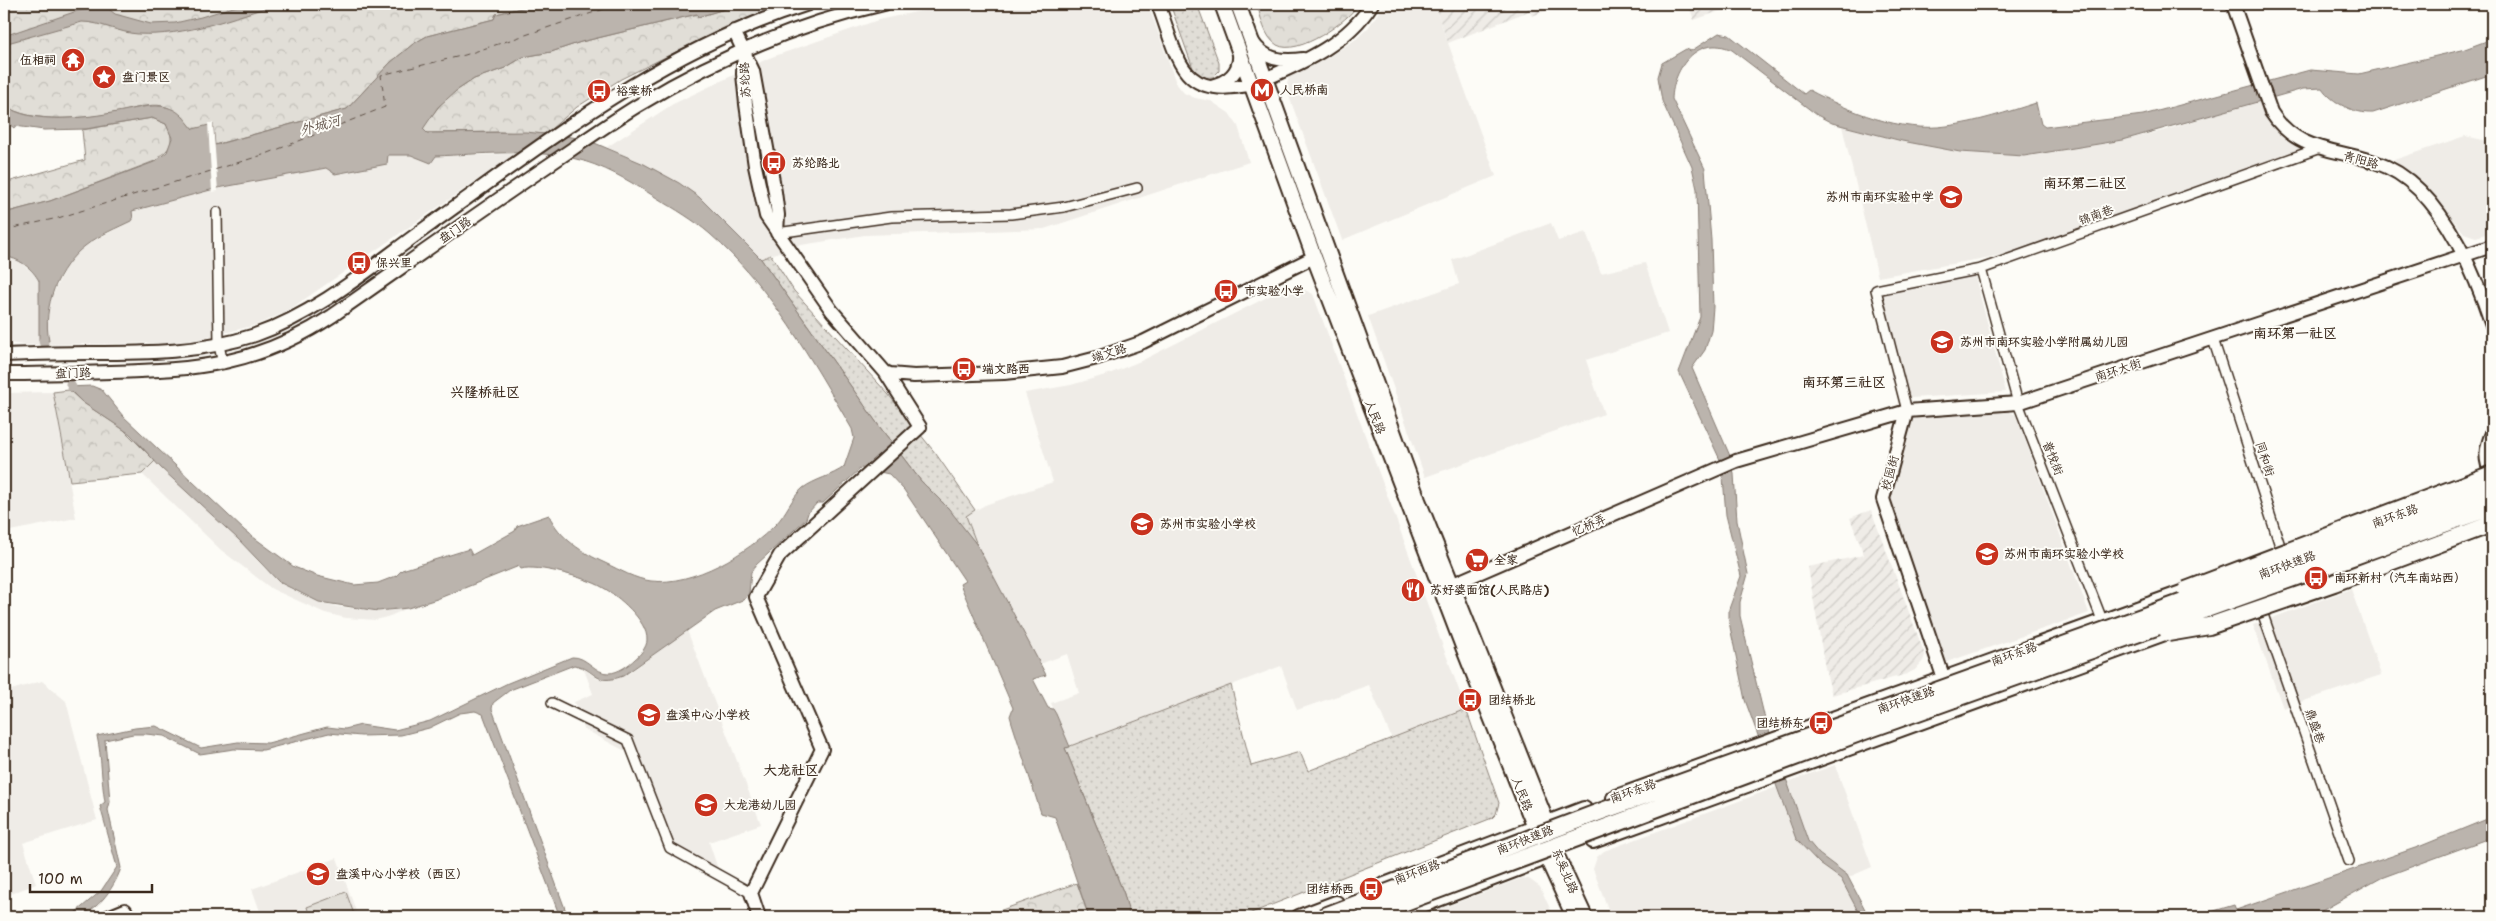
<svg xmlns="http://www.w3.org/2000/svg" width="2496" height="921" font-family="'Shantell Sans','LXGW WenKai TC',sans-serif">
	<defs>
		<pattern id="industrial-furrows" width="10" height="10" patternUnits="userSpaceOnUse" patternTransform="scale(1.25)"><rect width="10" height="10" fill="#efece7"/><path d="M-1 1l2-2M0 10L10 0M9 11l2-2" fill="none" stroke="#cecbc6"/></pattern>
		<pattern id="grass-dots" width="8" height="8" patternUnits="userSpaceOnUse" patternTransform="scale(1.25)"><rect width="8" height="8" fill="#e1ded7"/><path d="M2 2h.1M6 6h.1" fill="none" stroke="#c2bfb8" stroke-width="1.8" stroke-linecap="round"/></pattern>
		<pattern id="park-crowns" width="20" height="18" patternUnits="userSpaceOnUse" patternTransform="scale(1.25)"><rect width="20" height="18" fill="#e1ded7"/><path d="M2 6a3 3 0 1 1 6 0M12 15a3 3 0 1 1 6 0" fill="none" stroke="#c2bfb8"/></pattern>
	</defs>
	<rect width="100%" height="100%" fill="#fdfcf7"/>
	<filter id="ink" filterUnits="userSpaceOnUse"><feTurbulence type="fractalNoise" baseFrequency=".02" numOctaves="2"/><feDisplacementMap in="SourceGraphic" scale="10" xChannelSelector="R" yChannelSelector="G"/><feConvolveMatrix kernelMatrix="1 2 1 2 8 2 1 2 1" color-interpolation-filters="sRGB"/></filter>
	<g filter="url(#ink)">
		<path fill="#efece7" d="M954,4H1148L1176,83L1184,93L1195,98L1211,101L1229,113L1238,126L1249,162L1044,229L865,235L795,246L761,259L716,213L679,183L607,147L673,104L769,58L878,20Z
			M1384,4H1434L1496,176L1342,240L1290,99L1287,84L1289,77L1329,57L1356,39L1368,28Z
			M2260,99L2269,123L2276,130L2308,150L2008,254L1878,277L1842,126L1902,141L1960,152L2024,156L2123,140L2166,130Z
			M2465,136L2492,142V232L2476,237L2464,233L2433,194L2394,160Z
			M515,154L286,312L256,325L197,340L168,343L22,345L4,342V257L17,259L36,276L40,283L38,304L49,303L65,268L74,256L86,245L133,220L131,211L218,188L326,168L335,174L387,163V155H411L431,163L435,156Z
			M1551,223L1558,241L1586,232L1601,273L1645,263L1668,333L1586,360L1604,414L1425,477L1368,316L1459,284L1452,260Z
			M1974,273L2006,392L1911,398L1905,395L1880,292Z
			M1297,286L1313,294L1466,709L1392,739L1369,685L1297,710L1281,666L1070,747L1051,703L1079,693L1067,654L1040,664L977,545L966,516L985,505L1053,482L1025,393L1071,385L1109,374L1143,360L1281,290Z
			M53,392L76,518L10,531L4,492V393Z
			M2006,410L2016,415L2089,613L1944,663L1887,494L1904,421L1913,417Z
			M155,461L238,539L265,569L291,589L319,602L338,607L388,611L408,608L390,616L376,620L346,618L325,613L272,589L221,550L142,474Z
			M2351,589L2381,675L2283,708L2253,625Z
			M687,630L761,824L709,842L722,881L678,858L640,759L584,729L574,702L593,694L584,669L598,679L628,674Z
			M42,681L66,701L97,820L23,843L36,884L5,896L7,903L4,904V692Z
			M1835,765L1872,867L1849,877L1810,846L1787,782Z
			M1777,787L1796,839L1820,864L1843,881L1861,917H1611L1593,869L1597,857L1604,851Z
			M337,858L358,917H262L252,889Z
			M1522,878L1529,879L1540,887L1554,917H1419Z"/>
		<path fill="url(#industrial-furrows)" d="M1434,4H1564L1532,16L1529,11L1448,43Z
			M1688,4H1740L1694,20Z
			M1871,510L1925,655L1923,661L1915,670L1907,674L1832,695L1825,668L1808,567L1864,555L1850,518Z"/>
		<path fill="url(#grass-dots)" stroke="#8e847a" d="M1170,4H1197L1219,63V71L1213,77L1202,78L1194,71Z
			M771,255L794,291L888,394L936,454L975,510L966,516L977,545L921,481L879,426L761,259Z
			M1231,685L1251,766L1300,752L1308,771L1466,709L1499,803L1496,814L1492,818L1241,917H1130L1124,894L1065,748Z"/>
		<path fill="url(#park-crowns)" stroke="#8e847a" d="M4,4H538L496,14L494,19L427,36L413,44L390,63L347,109L214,145C207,140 199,135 193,129C182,119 177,110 163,106C150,103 133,109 121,112C89,118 32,125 4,105Z
			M741,4H785L726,27L621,79L577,107L545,134L500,132L427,133L423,129V126L445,99L456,91L474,79L505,68L523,57L551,52L581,42L697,14L698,17Z
			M1257,4H1359C1348,21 1298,57 1277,45C1264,37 1261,17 1257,4Z
			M152,118L166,124C174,137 173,149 159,156L160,159L50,201L4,213V183L85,160L82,130Z
			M69,390L82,402L123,429L155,461L142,474L70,481L53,392Z
			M1077,883L1089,917L985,916Z"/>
		<path fill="#e1ded7" stroke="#8e847a" d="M346,892L355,917H310L307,907Z"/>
		<path fill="#bbb4ad" stroke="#887d74" d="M102,4H107L110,10L115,14L151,24L175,23L201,17L243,4H278C234,17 185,37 138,34C119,33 101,22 82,22L4,44V36L77,11L99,8Z
			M538,4H741L698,17L697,14L581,42L551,52L523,57L505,68L474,79L456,91L438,107L423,129L427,133L526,132L572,137L590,141L644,164L679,183L699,197L761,259L879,426L921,481L949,509L977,545L1046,675L1033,679L1048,708L1053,709L1056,714L1070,747L1065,748L1124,894L1130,917H1089L1055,817L1041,813L1012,723L1010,716L1013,708L960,584L965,581L904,490L889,474L861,468L823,503H817L808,513L806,519L756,565L751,572L749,593L745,599L715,611L623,676C593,687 597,669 574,665L510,690L493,703L492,709L568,917H560L483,714L475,711L460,713L429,728L401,735L361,736L329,733L263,750L234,749L200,754L164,736L146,734H133L105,740L110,802L108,810L121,868C114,889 94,917 70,917L101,891L117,867L100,806L105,802C101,780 102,758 97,736L135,728L156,726L201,748L238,742L268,743L327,727L345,729L361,725L395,730L430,721L508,683L572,657C587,656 595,674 609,673C618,673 629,665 635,659C640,655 647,647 647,640C648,621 617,595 602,587C587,578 537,564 521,569L519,566L437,599L408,608L378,611L319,602L279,582L238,539L161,468L130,434L82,402L67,387L92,386L102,390L123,416L245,531L294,567L317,576L354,585L378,583L396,576L402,570L469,549L472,555L515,531L517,526L549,515C559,538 583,553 605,563C620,570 635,579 651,581C693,586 748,553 776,524C786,514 792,497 803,488C815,479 832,476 844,467L854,438L852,429C811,359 772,288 710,234C694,220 675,209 657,198C631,182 602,164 572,158C528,149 480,154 436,156L431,163L411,155H388L387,164L335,174L326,168L218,188L132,211L133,220C117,228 99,235 85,246C58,267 42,307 49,341H39V281C33,269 18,257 4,257V213L50,201L154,162L167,152L172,138L166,124L152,118L86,129L44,130L15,126L14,128L4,120V105C31,125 86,118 117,112C136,109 156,101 174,110C182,114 188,123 193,129L213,124L215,145L347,109L390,63L413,44L427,36L494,19L496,14Z
			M1719,33L1729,35L1804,94L1809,90C1849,111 1900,133 1947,126C1978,122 2007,112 2036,103L2041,124L2045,127L2143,115L2310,70L2359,74L2462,50L2492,39V74L2373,113C2355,114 2332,103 2322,88L2303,89L2123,140L2024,156L1960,152L1902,141L1832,123L1817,115L1732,50C1698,34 1673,68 1672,99L1705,169L1711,240L1713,307L1711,331L1705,350L1692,368L1730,456L1734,474L1737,521L1748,574L1740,602V616L1765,719L1808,841L1819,854L1847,875L1869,917H1861L1841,879L1820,864L1796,839L1745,700L1729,622V609L1741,576L1726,515L1722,464L1679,372L1700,317L1697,189L1692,167L1662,101L1658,77L1662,63L1686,49L1691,51Z
			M2492,817V837L2381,878L2318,913L2317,917H2194L2234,905L2236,910L2421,846Z"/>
		<path fill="#fdfcf7" d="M208,123H213L218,191L212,192Z"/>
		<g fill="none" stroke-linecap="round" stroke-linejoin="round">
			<path stroke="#bbb4ad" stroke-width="9" d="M43,341L44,344
				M70,384L72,387"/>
			<path stroke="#615349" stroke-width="1" stroke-dasharray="6 5" stroke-linecap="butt" d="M4,230L58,218L266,154L385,107L381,75L465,55L619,4"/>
			<g stroke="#3b2a1e" stroke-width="12">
				<path id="street" d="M217,212L219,345L223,364
					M777,233L891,217L1011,214L1064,207L1137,188
					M1981,269L2018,403L2104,625
					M2213,339L2283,555
					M1907,411L1876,290L1981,269L2320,148
					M2260,606L2349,861
					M552,703L628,740L670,848L751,893"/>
			</g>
			<g stroke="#3b2a1e" stroke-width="16">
				<path id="secondary" d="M1158,4C1179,59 1179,101 1252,84
					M2233,4L2271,112C2300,157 2345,147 2387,167C2441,192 2474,271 2492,325
					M734,31L753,71L775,192L778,215L777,233
					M1252,41C1264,60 1282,62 1303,59
					M744,50L743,74L746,104L755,166L766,216L832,311L885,372L920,427L780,555L756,597L822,749L751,893L759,917
					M1265,79C1306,61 1347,43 1372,4
					M1211,86C1229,82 1241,71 1239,52
					M4,355C32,354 61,353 90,353C147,353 200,353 255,335C320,312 375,264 431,224C550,139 666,48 808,4
					M885,372L890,374L914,376L1004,373L1062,367L1097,358L1143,342L1314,257
					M4,374C39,374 75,373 111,372C197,370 258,365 332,316C401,268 468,220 537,173C570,151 603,127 637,106C714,59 796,24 884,4
					M1907,411L1883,499L1947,688
					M2492,433C2485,450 2484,459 2492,476
					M1444,588L1736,461L1907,411L2018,403L2492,246
					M108,917L125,910L129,917"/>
			</g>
			<g stroke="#3b2a1e" stroke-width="18">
				<path id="primary" d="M1222,4L1314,257L1465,652L1547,858L1574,917
					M1238,4L1418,500L1547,823L1556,854L1585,917
					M1614,798L2195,588
					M1593,841L2261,598
					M1382,886L1584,809
					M1299,917L1336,903
					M1391,917L1538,861"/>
			</g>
			<use href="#street" stroke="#fdfcf7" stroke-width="9"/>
			<use href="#secondary" stroke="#fdfcf7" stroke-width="12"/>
			<use href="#primary" stroke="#fdfcf7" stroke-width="14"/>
			<g stroke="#3b2a1e" stroke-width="20" stroke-linecap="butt">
				<path id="highway-bridge" d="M2186,590L2492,474
					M2168,633L2209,626L2334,583L2489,525
					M1322,917L1602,811L2492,491
					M1365,917L1862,732L2492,507"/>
			</g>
			<use href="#highway-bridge" stroke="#fdfcf7" stroke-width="16"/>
		</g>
	</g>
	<defs>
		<g id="temple-disc" transform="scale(1.25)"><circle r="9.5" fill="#c8321e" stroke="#fdfcf7"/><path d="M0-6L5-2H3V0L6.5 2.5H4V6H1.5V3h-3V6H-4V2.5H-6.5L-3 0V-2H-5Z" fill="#fff"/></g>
		<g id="sight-disc" transform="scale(1.25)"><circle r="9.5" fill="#c8321e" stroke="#fdfcf7"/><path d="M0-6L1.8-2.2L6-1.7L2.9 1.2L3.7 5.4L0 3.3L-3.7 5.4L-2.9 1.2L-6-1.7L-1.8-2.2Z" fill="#fff"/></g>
		<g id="metro-disc" transform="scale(1.25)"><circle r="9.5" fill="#c8321e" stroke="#fdfcf7"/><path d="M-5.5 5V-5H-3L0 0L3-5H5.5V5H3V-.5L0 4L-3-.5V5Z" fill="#fff"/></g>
		<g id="bus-disc" transform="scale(1.25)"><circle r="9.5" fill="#c8321e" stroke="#fdfcf7"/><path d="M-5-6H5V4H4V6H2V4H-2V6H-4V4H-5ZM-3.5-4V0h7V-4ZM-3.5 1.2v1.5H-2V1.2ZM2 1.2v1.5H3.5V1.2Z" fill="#fff"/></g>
		<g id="school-disc" transform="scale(1.25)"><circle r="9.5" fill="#c8321e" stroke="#fdfcf7"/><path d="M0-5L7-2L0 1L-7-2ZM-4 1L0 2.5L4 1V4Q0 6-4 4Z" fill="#fff"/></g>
		<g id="supermarket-disc" transform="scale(1.25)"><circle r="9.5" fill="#c8321e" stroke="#fdfcf7"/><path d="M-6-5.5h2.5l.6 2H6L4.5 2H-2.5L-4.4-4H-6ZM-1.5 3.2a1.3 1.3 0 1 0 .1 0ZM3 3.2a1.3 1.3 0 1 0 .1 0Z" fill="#fff"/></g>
		<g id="restaurant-disc" transform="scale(1.25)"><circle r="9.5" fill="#c8321e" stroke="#fdfcf7"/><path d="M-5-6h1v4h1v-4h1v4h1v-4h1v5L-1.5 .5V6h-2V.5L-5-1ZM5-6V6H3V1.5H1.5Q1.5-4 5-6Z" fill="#fff"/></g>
	</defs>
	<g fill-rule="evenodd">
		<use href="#temple-disc" x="73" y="60"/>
		<use href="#sight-disc" x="104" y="77"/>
		<use href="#metro-disc" x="1262" y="90"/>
		<use href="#bus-disc" x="599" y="91"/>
		<use href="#bus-disc" x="774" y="163"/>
		<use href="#school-disc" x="1951" y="197"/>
		<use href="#bus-disc" x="359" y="263"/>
		<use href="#bus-disc" x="1226" y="291"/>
		<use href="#school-disc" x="1942" y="342"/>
		<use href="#bus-disc" x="964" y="369"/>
		<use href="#school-disc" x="1142" y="524"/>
		<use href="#school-disc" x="1987" y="554"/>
		<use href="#supermarket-disc" x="1477" y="560"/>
		<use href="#bus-disc" x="2316" y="578"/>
		<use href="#restaurant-disc" x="1413" y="590"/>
		<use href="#bus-disc" x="1470" y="700"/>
		<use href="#school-disc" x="649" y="715"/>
		<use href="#bus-disc" x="1821" y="723"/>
		<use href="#school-disc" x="706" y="805"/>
		<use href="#school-disc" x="318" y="874"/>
		<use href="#bus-disc" x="1371" y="889"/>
	</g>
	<g text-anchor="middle" stroke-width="4" stroke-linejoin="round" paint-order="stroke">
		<g font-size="12" font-weight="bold" fill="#3b2a1e" stroke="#fdfcf7" text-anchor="start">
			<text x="56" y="64" text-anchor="end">伍相祠</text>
			<text x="122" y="81">盘门景区</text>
			<text x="1280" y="94">人民桥南</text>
			<text x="616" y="95">裕棠桥</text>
			<text x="792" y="167">苏纶路北</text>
			<text x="1934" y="201" text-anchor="end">苏州市南环实验中学</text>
			<text x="376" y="267">保兴里</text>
			<text x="1244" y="295">市实验小学</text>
			<text x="1960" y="346">苏州市南环实验小学附属幼儿园</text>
			<text x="982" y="373">端文路西</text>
			<text x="1160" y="528">苏州市实验小学校</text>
			<text x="2004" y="558">苏州市南环实验小学校</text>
			<text x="1494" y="564">全家</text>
			<text x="2334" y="582">南环新村（汽车南站西）</text>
			<text x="1430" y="594">苏好婆面馆(人民路店)</text>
			<text x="1488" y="704">团结桥北</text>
			<text x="666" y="719">盘溪中心小学校</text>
			<text x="1804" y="727" text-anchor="end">团结桥东</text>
			<text x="724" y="809">大龙港幼儿园</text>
			<text x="336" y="878">盘溪中心小学校（西区）</text>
			<text x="1354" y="893" text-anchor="end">团结桥西</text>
		</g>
		<g font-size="12" fill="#3b2a1e" stroke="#fdfcf7">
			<text transform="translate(745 80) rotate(-93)" y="4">苏纶路</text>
			<text transform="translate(2361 160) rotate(15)" y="4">青阳路</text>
			<text transform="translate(2096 215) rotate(-20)" y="4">锦南巷</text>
			<text transform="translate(455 230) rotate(-35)" y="4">盘门路</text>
			<text transform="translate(1109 353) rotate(-18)" y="4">端文路</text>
			<text transform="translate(2118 370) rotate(-18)" y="4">南环大街</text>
			<text transform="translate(73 373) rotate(-2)" y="4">盘门路</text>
			<text transform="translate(1375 417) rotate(69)" y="4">人民路</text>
			<text transform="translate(2053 458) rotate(69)" y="4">普悦街</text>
			<text transform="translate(2265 459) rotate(72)" y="4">同和街</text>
			<text transform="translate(1890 473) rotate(-75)" y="4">校园街</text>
			<text transform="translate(2395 516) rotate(-20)" y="4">南环东路</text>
			<text transform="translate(1589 525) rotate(-24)" y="4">忆桥弄</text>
			<text transform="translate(2287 565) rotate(-20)" y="4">南环快速路</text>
			<text transform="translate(2014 654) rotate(-20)" y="4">南环东路</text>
			<text transform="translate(1906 700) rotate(-19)" y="4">南环快速路</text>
			<text transform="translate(2315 726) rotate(71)" y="4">鼎盛巷</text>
			<text transform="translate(1633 791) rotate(-20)" y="4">南环东路</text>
			<text transform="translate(1522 794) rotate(68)" y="4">人民路</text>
			<text transform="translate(1525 840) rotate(-21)" y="4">南环快速路</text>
			<text transform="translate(1565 871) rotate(67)" y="4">东吴北路</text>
			<text transform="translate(1417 872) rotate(-21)" y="4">南环西路</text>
		</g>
		<g font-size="14" font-style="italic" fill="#615349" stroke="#fdfcf7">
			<text transform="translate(320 125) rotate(-16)" y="5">外城河</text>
		</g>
		<g font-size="14" font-weight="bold" fill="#3b2a1e" stroke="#fdfcf7">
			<text x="2085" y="188">南环第二社区</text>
			<text x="2295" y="338">南环第一社区</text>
			<text x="1844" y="387">南环第三社区</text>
			<text x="485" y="397">兴隆桥社区</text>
			<text x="791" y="775">大龙社区</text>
		</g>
	</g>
	<rect width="2496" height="921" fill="none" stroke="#fdfcf7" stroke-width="20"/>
	<rect x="10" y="10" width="2476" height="901" fill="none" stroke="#3b2a1e" stroke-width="2" filter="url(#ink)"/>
	<path d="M30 884v8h122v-8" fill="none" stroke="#3b2a1e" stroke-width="2.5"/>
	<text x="38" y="884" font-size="15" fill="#3b2a1e" stroke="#fdfcf7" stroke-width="4" paint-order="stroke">100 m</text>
</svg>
